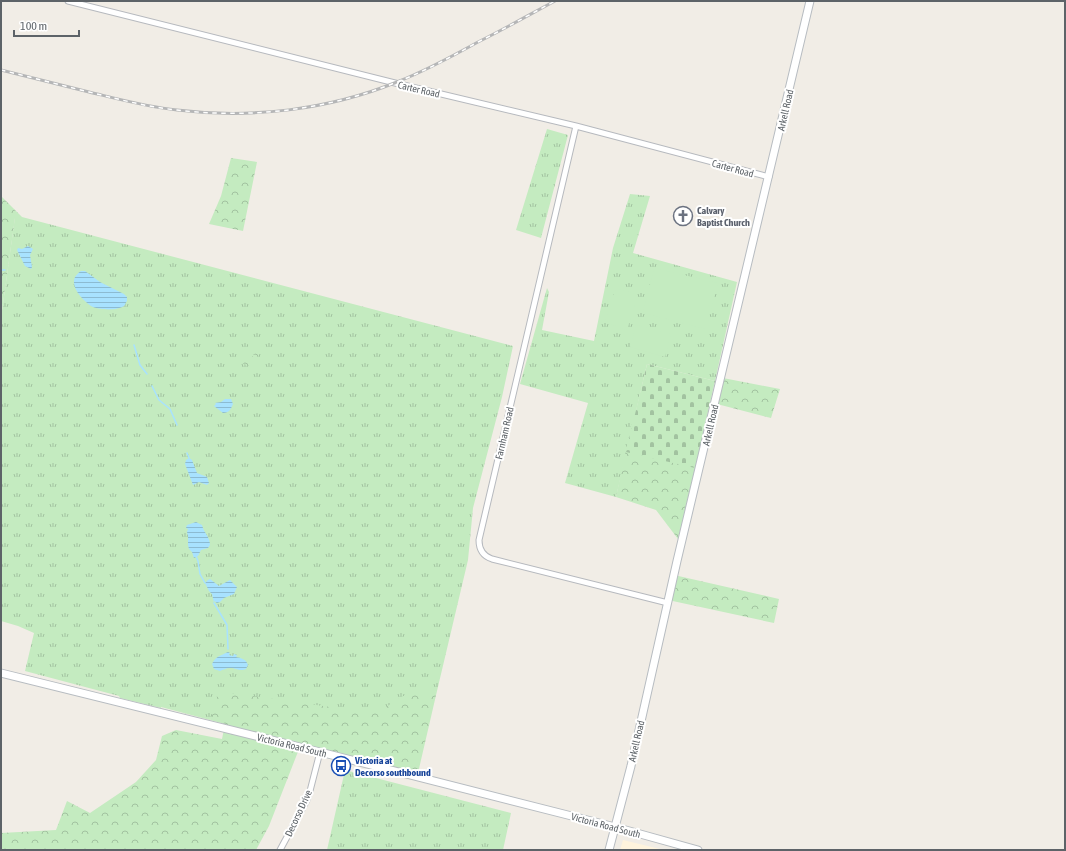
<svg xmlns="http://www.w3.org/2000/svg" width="1066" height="851" font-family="'Asap Condensed',sans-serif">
	<defs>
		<pattern id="grass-tufts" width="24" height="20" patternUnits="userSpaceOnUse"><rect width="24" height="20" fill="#c4ebc0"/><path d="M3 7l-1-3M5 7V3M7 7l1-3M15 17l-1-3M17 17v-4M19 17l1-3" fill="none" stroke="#a2c2a0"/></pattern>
		<pattern id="forest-crowns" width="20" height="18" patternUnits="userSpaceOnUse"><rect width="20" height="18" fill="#c4ebc0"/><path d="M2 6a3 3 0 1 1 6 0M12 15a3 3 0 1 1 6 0" fill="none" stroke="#a2c2a0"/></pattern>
		<pattern id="cemetery-stones" width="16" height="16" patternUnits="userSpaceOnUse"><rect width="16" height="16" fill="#c4ebc0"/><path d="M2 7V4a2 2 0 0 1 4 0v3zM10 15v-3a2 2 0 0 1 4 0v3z" fill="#a2c2a0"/></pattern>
		<pattern id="water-rules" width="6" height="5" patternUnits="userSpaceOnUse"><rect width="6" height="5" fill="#a8e2ff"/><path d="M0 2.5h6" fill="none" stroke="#8cbbd2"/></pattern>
	</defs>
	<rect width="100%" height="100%" fill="#f1ede6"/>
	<path fill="#fff4dd" d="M623,840L664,850H620Z"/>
	<path fill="url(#grass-tufts)" d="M547,129L568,135L541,238L516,230Z
		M630,194L650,196L633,253L737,282L715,381L647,364L616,497L565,483L588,403L520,384L547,288L549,292L542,330L594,341L613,248Z
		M15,217H22L513,346L502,397L473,508L468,560L437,691L384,717L228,697L210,720L161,707V708L120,698L119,696L25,671L34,633L18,626L1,621V318Z
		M345,770L511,813L503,850H327Z"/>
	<path fill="url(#forest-crowns)" d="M231,158L257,162L243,231L209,224L221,196Z
		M1,196L22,217L15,218L1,318Z
		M245,339L253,340L261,350L258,356L252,360L253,368L240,362C248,361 252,358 257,351L249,346Z
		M723,378L780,389L771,418L717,404Z
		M634,411L703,435L678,539L656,510L616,497Z
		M674,575L779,599L774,623L668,600Z
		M437,691L418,773L301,744L269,826L256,850H1V833L56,830L67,801L90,813L136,782L156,760L162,736L176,730L222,739L225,724L210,720L215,709L216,697L231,693L352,710L380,711L403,696Z"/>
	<path fill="url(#cemetery-stones)" d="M647,364L715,381L695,468L626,452Z"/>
	<path fill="#c4ebc0" d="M654,268L718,283L706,329L643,313Z
		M616,288L638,295L627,330L605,322Z
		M636,325L671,334L665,357L630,347Z"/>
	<path fill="url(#water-rules)" d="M28,246L33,249L30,255L32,267L31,269L25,266L17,250L18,248L22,249Z
		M81,271H85L100,282L124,294L127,297V301C126,302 125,305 124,306C117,311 98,310 91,306C84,301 73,290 74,281C74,277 78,273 81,271Z
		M225,399H231L233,404C231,409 229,413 223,413L214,406L216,404L215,403L221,402Z
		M189,458L192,460L197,473L207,477L209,483L207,485L199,482L193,485L185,464L186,460Z
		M196,522L202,525C204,533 210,537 210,545L208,548L201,550L198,556L194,558L192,552L189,549L188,545V536L187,532L188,529L186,528L187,525Z
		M210,579L219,586L230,580L237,587L234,594L224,598L220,602L217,603L214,601V603L212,594L209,591L205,583L208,580Z
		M228,652L230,653L229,655L233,656L234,654L237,655L236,657C241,658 246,659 248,665L246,669C239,672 237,668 230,668C226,668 223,670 220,671L214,669L212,664C216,656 220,656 228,652Z"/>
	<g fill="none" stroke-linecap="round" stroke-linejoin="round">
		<path stroke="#a8e2ff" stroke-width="1.5" d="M1,270H5
			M134,345L140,365L147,374
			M152,386L159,400L170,409L177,425
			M187,453L189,458
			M196,556L198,561L200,574L205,583
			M214,603L227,625L228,649"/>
		<g stroke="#b6b9be" stroke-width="7">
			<path id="minor" d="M68,1L395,83L576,126L769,177
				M576,126L479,540C479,549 483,556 492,559L668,603
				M280,850L307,800L310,791L320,752"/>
		</g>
		<g stroke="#b7bcc1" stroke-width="9">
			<path id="secondary" d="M1,673L320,752L615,827L698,850
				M609,850L631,766L677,561L810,1"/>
		</g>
		<use href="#minor" stroke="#fff" stroke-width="5"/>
		<use href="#secondary" stroke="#fff" stroke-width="7"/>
		<g stroke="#b5b6b7" stroke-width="3">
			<path id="rail" d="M1,70C30,77 60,85 89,92C118,99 147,107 177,110C251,119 328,110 397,82C425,71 451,57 478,42C504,29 529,15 555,1"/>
		</g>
		<use href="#rail" stroke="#fff" stroke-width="1.5" stroke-dasharray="4.5" stroke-linecap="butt"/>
	</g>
	<defs>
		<g id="church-ring" transform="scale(1)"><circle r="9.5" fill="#fff" stroke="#6b7280" stroke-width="1.5"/><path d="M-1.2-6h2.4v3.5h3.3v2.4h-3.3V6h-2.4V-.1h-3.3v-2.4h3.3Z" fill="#6b7280"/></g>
		<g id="bus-ring" transform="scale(1)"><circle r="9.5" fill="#fff" stroke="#1a4fb4" stroke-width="1.5"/><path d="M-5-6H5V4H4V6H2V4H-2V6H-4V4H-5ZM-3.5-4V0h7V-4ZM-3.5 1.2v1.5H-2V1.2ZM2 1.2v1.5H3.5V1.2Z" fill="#1a4fb4"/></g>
	</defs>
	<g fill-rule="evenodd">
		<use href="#church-ring" x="683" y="216"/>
		<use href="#bus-ring" x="341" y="766"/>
	</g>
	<g text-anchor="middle" stroke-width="4" stroke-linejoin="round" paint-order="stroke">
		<g font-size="10" fill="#5d6368" stroke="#fff">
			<text transform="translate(419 89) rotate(13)" y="4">Carter Road</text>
			<text transform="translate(785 110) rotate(-77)" y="4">Arkell Road</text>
			<text transform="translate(733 168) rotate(15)" y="4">Carter Road</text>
			<text transform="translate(710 425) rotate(-77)" y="4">Arkell Road</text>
			<text transform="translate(504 433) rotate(-77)" y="4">Farnham Road</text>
			<text transform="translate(636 741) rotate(-77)" y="4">Arkell Road</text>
			<text transform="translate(292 745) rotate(14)" y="4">Victoria Road South</text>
			<text transform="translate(298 813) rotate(-65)" y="4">Decorso Drive</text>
			<text transform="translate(606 825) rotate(15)" y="4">Victoria Road South</text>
		</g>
		<g font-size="10" font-weight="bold" fill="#5b616d" stroke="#fff" text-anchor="start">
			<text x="697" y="214">Calvary<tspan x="697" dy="12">Baptist Church</tspan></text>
		</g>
		<g font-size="10" font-weight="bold" fill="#164399" stroke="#fff" text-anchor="start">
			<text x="355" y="764">Victoria at<tspan x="355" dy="12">Decorso southbound</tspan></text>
		</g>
	</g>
	<rect width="1066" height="851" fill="none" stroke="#5d6368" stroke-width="4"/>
	<path d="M14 30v6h65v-6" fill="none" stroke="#5d6368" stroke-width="2"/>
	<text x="20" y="30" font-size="12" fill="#5d6368" stroke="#ffffff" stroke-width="3" paint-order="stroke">100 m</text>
</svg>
